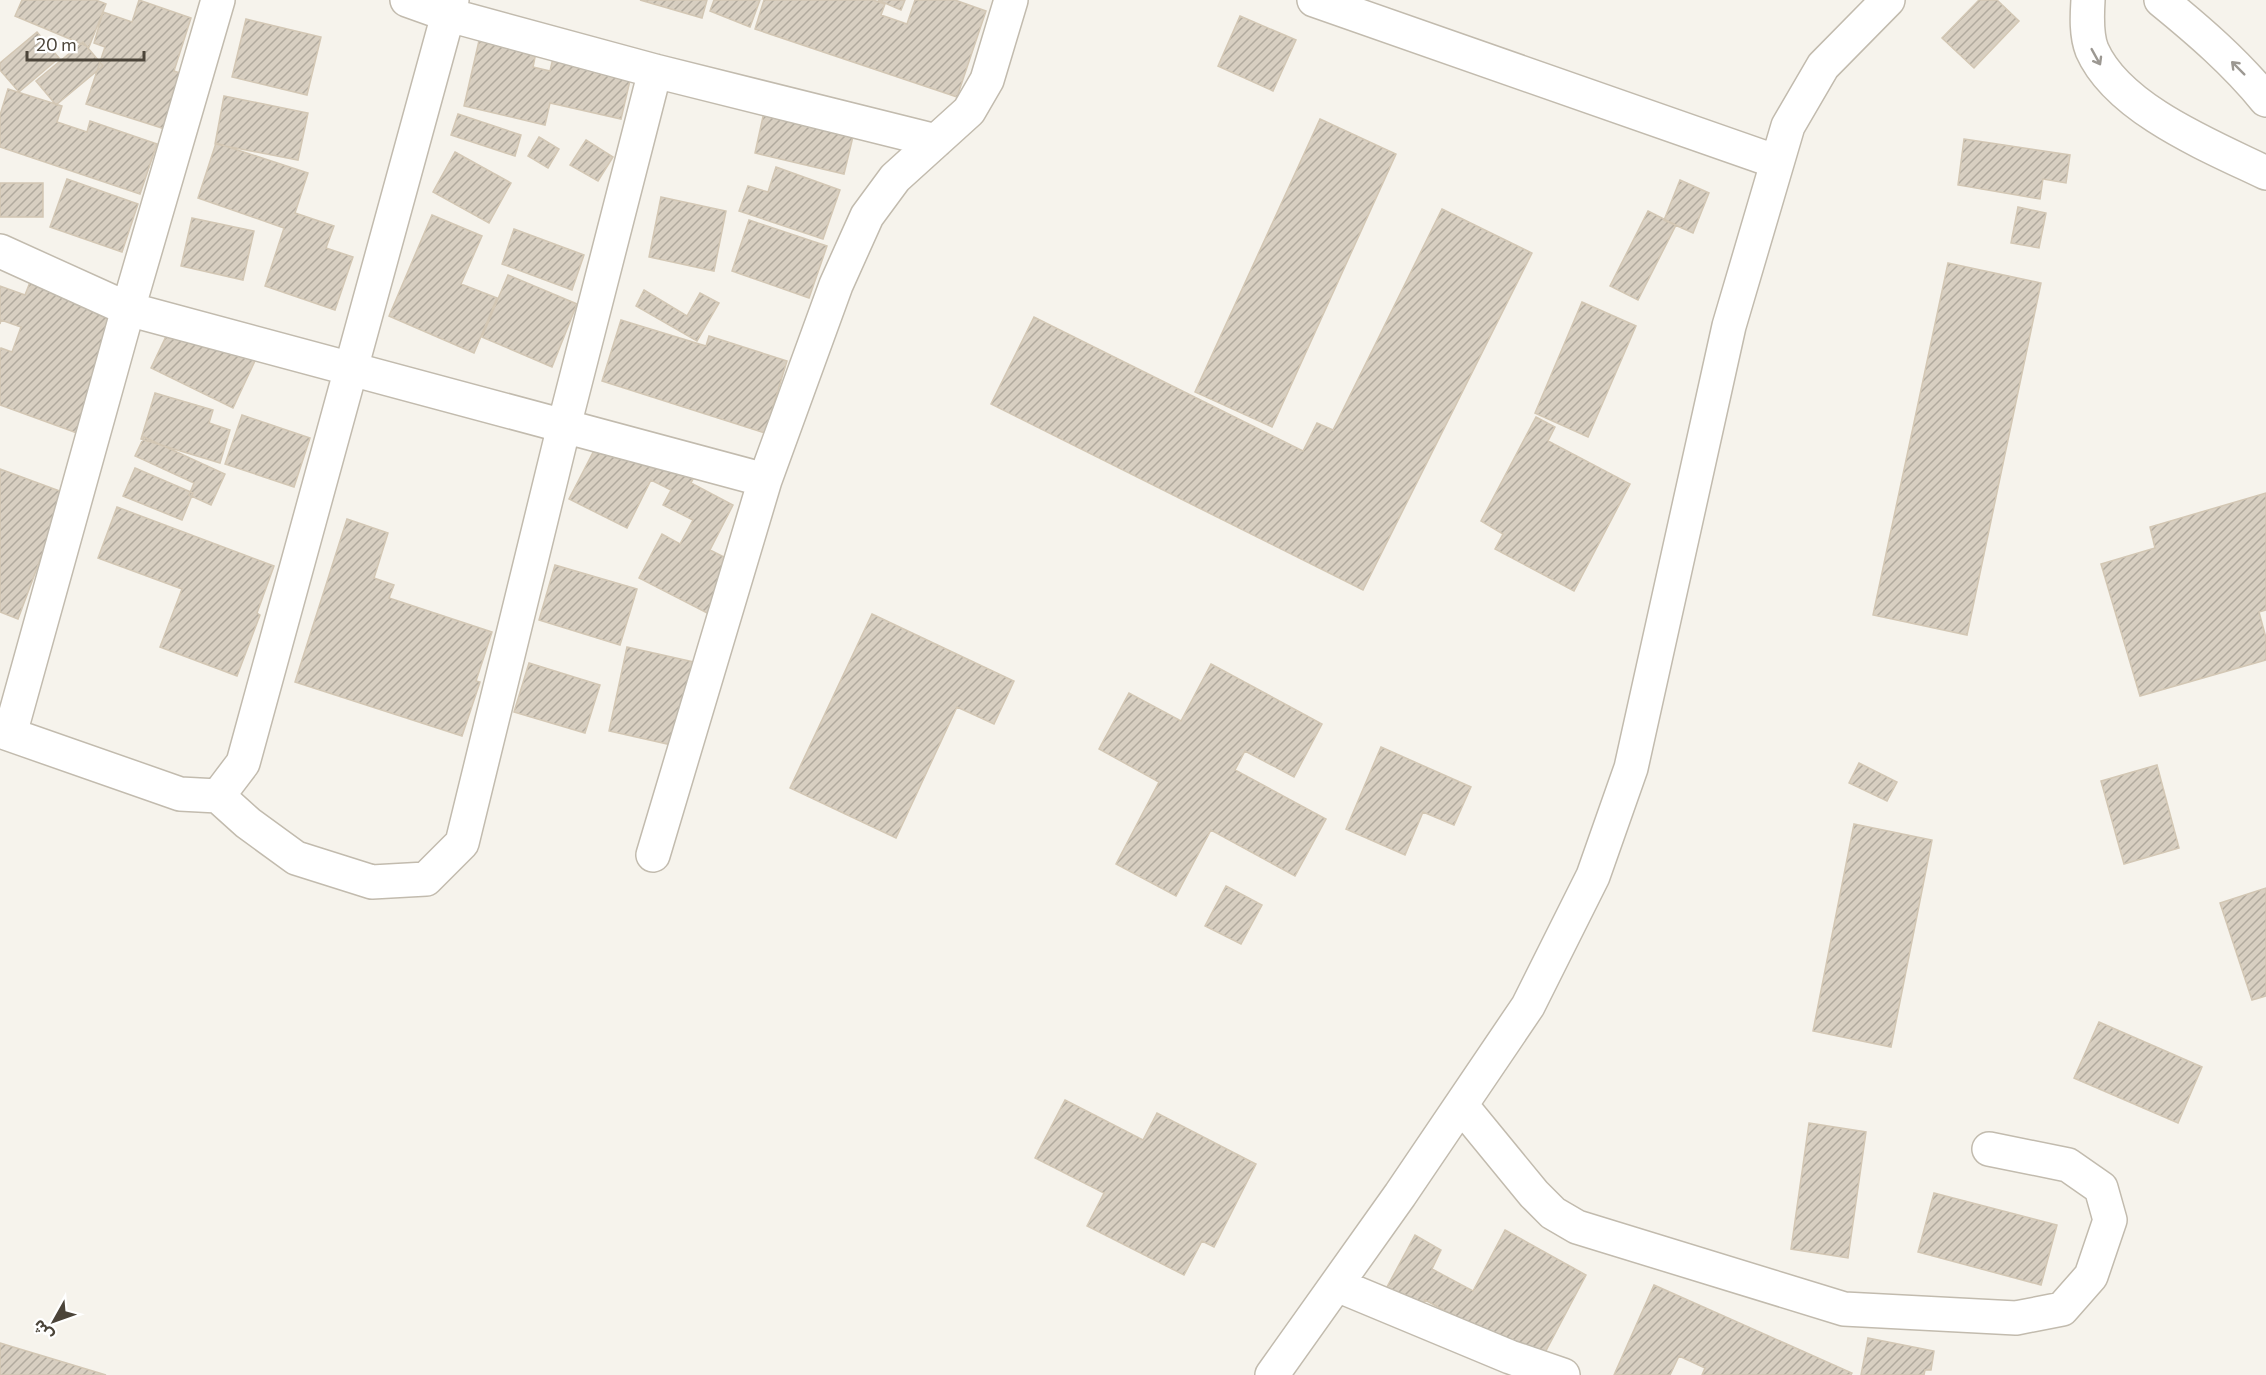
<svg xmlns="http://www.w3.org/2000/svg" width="2266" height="1375" font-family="Commissioner,'Noto Sans Arabic',sans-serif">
	<defs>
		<pattern id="building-hatch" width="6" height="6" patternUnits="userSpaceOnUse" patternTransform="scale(1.5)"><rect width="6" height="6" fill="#d8cfc1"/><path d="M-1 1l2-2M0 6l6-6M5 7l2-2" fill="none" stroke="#b1aa9e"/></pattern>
	</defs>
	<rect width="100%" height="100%" fill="#f6f3ec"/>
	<path fill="url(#building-hatch)" stroke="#d3c7b4" stroke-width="1.5" d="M22,0H96L106,4L89,47L15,16Z
		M139,0L191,18L174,71L183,74L165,129L86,104L105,47L94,43L103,12L132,22Z
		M640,0H707L702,18Z
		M714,0H760L750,27L710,11Z
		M764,0H873L885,4L881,15L907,24L915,0H955L986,11L957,97L755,29Z
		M878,0H905L901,10Z
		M1979,0H1997L2019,21L1974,68L1942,38Z
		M1240,16L1296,40L1273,91L1218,66Z
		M246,19L321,37L307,95L232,77Z
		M484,19L540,33L533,67L550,71L557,41L635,59L621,119L550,103L545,125L464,106Z
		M37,32L59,58L19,92L0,70V63Z
		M83,42L103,66L56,105L36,81Z
		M8,89L62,106L57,122L87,132L90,121L157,144L140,194L0,147V115Z
		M224,96L308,113L298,160L215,144Z
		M766,103L856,124L844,174L755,153Z
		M458,114L521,135L515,156L451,135Z
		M1320,119L1396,154L1272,427L1195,392Z
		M539,137L559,149L548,168L528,156Z
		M1964,139L2070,155L2066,183L2043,179L2040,199L1958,185Z
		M586,140L613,157L598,181L570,165Z
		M216,143L308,173L295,213L334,226L326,248L353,257L335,310L265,286L284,228L198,198Z
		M455,152L511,183L489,223L433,192Z
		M776,167L840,190L823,239L739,211L748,186L768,192Z
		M67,179L138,204L122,252L50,227Z
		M1680,180L1709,193L1693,233L1664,220Z
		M0,183H43V217H0Z
		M661,197L726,211L714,271L649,257Z
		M2018,207L2046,213L2039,248L2011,243Z
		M1442,209L1532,253L1363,590L991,404L1034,317L1303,451L1317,423L1333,430Z
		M1648,211L1676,225L1638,300L1610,286Z
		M432,215L482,236L461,284L497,298L474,353L389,316Z
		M192,218L254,231L243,280L181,266Z
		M749,220L827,246L809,298L732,271Z
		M514,229L584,255L572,290L502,264Z
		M1948,263L2041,283L1967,635L1873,615Z
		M508,275L577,304L552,367L482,337Z
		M32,277L121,308L77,433L0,405V351L1,348L12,352L21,327L1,320L0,324V286L25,295Z
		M644,290L687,316L700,293L719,303L697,341L636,306Z
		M1582,302L1636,326L1588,437L1535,413Z
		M180,307L262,346L233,408L151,368Z
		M621,320L706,346L709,336L787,361L765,433L602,381Z
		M155,393L213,410L209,423L230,430L220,463L141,439Z
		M242,415L310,438L294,487L225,464Z
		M1536,417L1555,427L1548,441L1630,484L1574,591L1495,549L1503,534L1481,521Z
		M603,433L693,479L691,483L733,505L710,550L740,565L713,616L639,578L662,534L680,544L693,520L663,505L671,490L651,480L627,528L569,499Z
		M144,437L225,474L211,505L189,495L194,483L135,456Z
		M135,468L193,493L182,520L123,496Z
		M0,469L65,493L18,619L0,612Z
		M2266,493V610L2259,612L2266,638V660L2140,696L2101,564L2155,548L2150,527Z
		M117,507L274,566L257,613L260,615L237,676L160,647L182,589L98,558Z
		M347,519L388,533L374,578L394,585L389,598L492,632L476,681L480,682L462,736L295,682Z
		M555,565L637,589L620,645L539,620Z
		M872,614L1014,681L994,724L957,707L896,838L790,788Z
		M627,647L712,666L694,750L609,731Z
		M529,663L600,685L585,733L514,712Z
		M1211,664L1322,724L1294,777L1245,751L1235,770L1326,819L1295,876L1211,830L1176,896L1116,864L1159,782L1099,749L1129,693L1181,721Z
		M1381,747L1471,787L1454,825L1423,812L1405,855L1346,829Z
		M1859,763L1897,782L1887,801L1849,783Z
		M2157,765L2179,848L2124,864L2101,781Z
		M1854,824L1932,840L1891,1047L1813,1031Z
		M1226,886L1262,905L1241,944L1205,926Z
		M2266,888V996L2252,1000L2220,903Z
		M2099,1022L2202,1067L2178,1123L2074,1078Z
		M1065,1100L1143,1140L1157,1113L1256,1164L1214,1247L1202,1241L1184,1275L1087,1226L1104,1193L1035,1158Z
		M1809,1123L1866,1132L1848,1258L1791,1249Z
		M1934,1193L2057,1225L2041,1285L1918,1252Z
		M1505,1230L1586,1275L1540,1362L1425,1300L1415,1319L1380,1300L1415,1235L1441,1250L1432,1269L1473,1291Z
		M1654,1285L1852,1373L1851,1375H1702L1705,1368L1679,1356L1670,1375H1614Z
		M1868,1338L1934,1351L1931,1370H1925L1924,1375H1861Z
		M0,1343L106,1375H0Z"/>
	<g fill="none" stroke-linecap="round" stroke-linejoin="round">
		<g stroke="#c2bbae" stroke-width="36">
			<path id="minor" d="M407,0L449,15L655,71L936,141
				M1314,0L1777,162
				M2088,0C2087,16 2086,35 2092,50C2118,109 2210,146 2266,173
				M2161,0C2199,31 2235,62 2266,100
				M0,251L128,309L765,480
				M0,731L180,794L218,796L243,763L452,0
				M10,734L128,309L218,0
				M218,796L248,823L296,858L372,882L426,879L462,843L564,426L655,71
				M653,855L765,480L836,285L867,216L895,178L969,111L987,80L1011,0
				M1461,1105L1534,1194L1553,1213L1577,1227L1844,1309L2016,1318L2062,1309L2091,1276L2110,1220L2101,1188L2068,1165L1989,1149
				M1337,1285L1510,1357L1563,1375
				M1272,1375L1400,1195L1528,1006L1593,876L1631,768L1729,326L1788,126L1823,66L1888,0"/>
		</g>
		<use href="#minor" stroke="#fff" stroke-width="33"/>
	</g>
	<defs><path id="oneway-shaft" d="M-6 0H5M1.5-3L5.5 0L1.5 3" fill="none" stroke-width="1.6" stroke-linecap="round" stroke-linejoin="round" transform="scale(1.5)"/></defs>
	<g stroke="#9c9892">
		<use href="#oneway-shaft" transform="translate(2096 57) rotate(61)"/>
		<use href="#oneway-shaft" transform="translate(2238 68) rotate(-135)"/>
	</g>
	<g transform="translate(54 1321) rotate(230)" stroke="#ffffff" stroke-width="4.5" paint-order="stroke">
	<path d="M0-4.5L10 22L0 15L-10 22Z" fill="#4b4439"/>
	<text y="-9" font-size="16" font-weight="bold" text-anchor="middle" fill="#4b4439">ش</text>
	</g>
	<path d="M27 51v9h117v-9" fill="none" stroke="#4b4439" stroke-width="3"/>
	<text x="36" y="51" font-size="18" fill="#4b4439" stroke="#ffffff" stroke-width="4.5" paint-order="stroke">20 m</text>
</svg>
